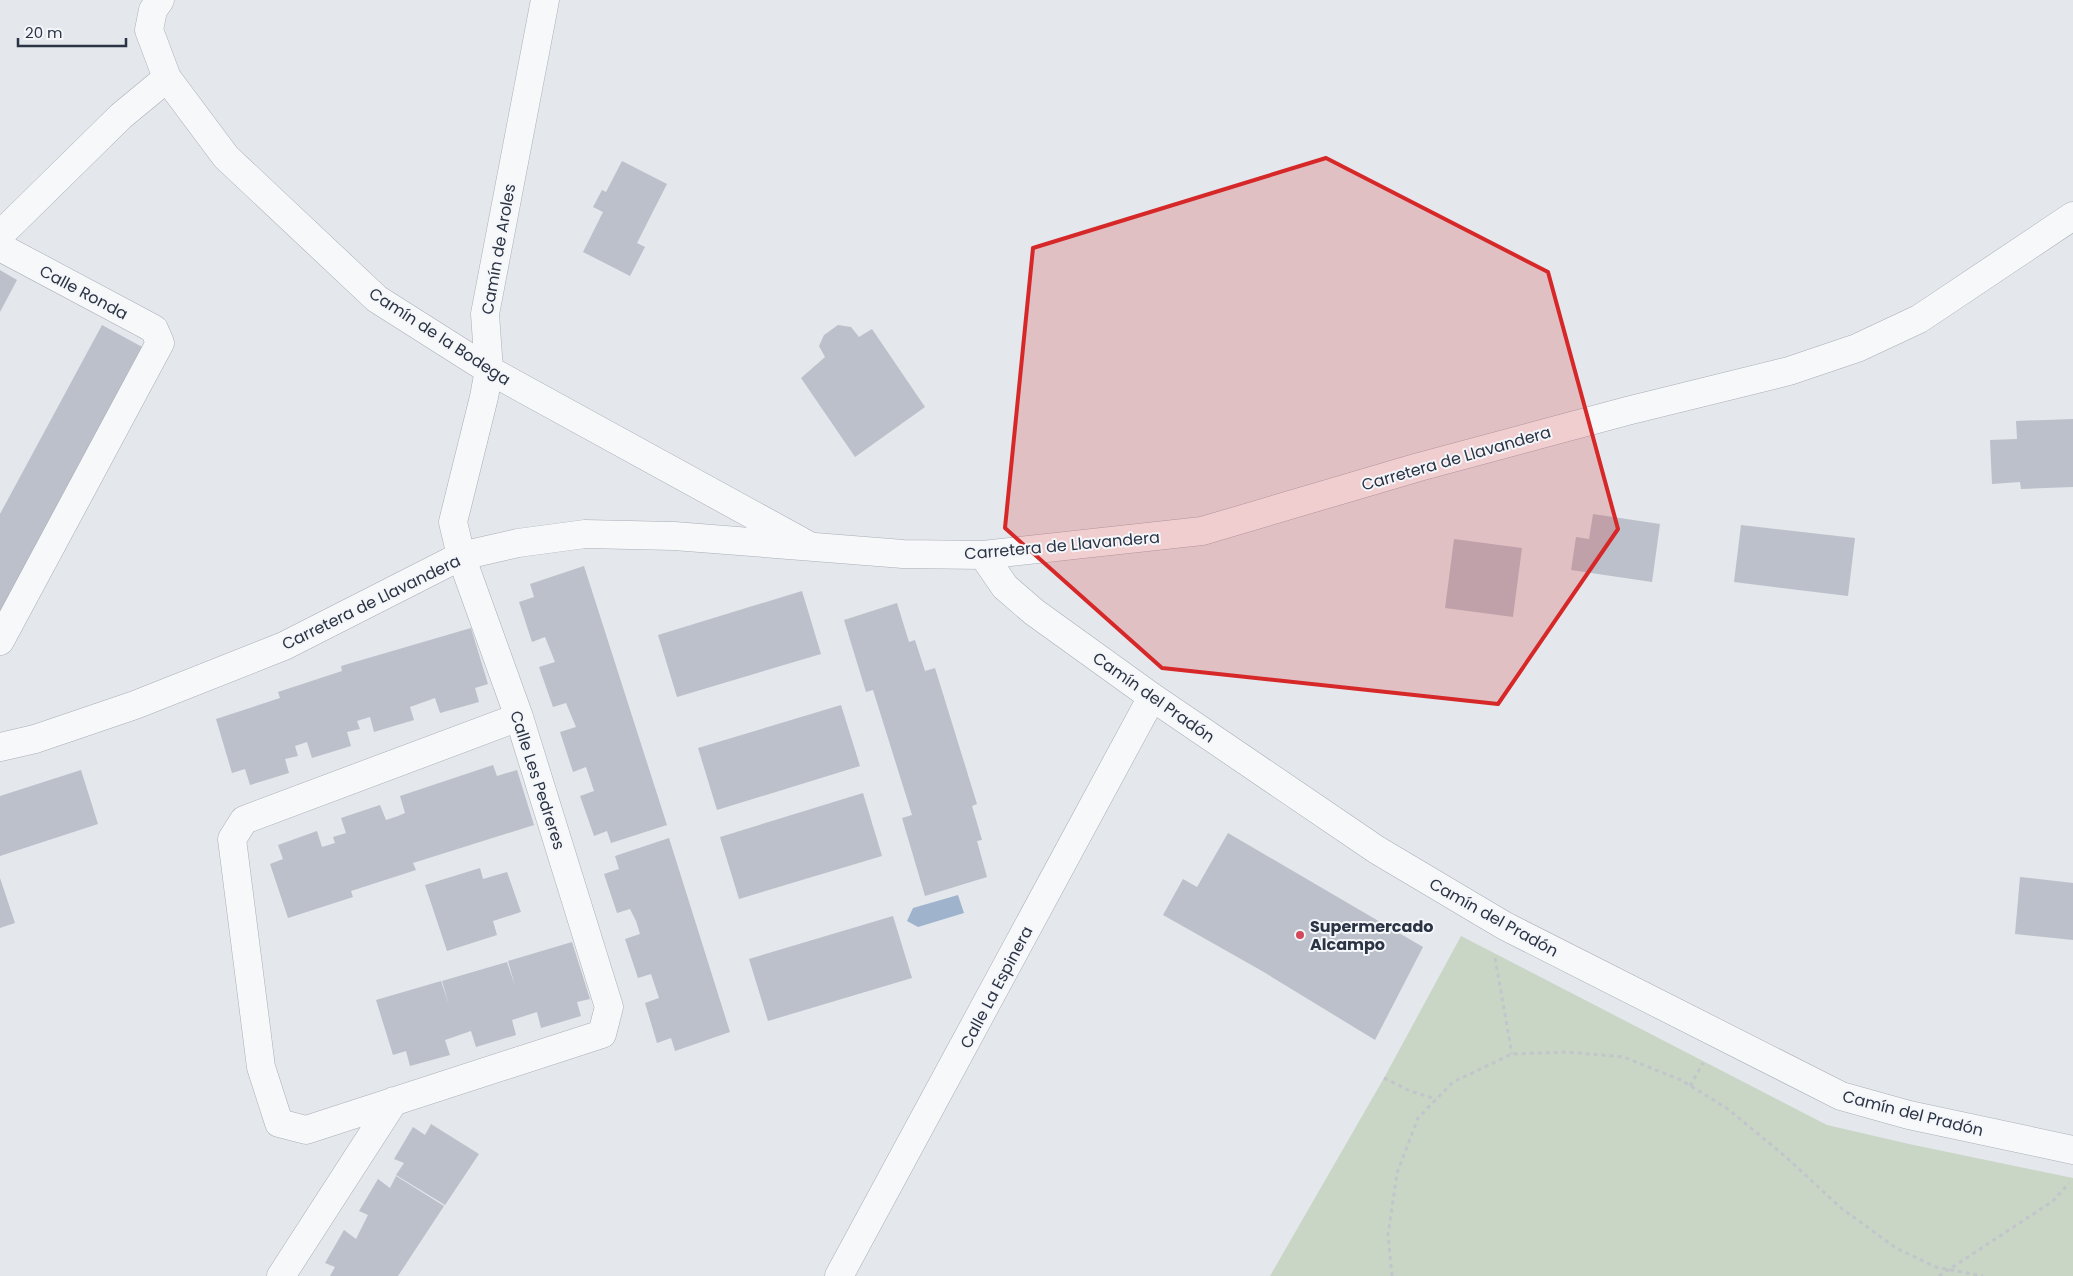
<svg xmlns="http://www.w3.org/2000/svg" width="2073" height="1276" font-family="Poppins,sans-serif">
	<rect width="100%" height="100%" fill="#e4e7ec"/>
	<path fill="#c9d6c5" d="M1461,936L1827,1125L1909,1144L2073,1178V1276H1270L1384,1078Z"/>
	<path fill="#9fb4cc" d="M958,895L964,913L918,927L907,921L913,908Z"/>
	<path fill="#bbc0ca" d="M622,161L667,184L637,243L645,247L630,276L583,252L603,212L593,207L602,190L606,192Z
		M0,270L17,280L0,312Z
		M102,325L144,348L0,612V514Z
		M838,325L851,327L859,337L872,329L925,407L855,457L801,378L825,357L819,346L824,335Z
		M2073,419V487L2021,489L2020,482L1992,484L1990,440L2017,439L2016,421Z
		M1593,514L1660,524L1652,582L1571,570L1576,537L1589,539Z
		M1741,525L1855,538L1848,596L1734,582Z
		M1454,539L1522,548L1513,617L1445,608Z
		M584,566L667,825L611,843L607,831L594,836L580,796L594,791L586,767L573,772L560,732L576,727L566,703L553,707L539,667L555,662L545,637L532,642L519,602L534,597L530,584Z
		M802,591L821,654L677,697L658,635Z
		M897,603L909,642L915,640L925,671L935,668L977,804L972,806L982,840L977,841L987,877L925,896L902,818L912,815L873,690L866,692L844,620Z
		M471,628L488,684L475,688L479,702L440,713L435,698L410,707L414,720L374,732L370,717L357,721L360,729L347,732L351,746L312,758L307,742L295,746L298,756L285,759L289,773L250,785L245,769L232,773L216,719L280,698L278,692L342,671L341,666Z
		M841,705L860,766L717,810L698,748Z
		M493,765L497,776L517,770L534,825L413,863L416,870L351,891L353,897L288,918L270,864L283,859L278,845L317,831L322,847L335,843L333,837L346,833L341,818L380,805L386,820L398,816L405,813L400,796Z
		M81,770L98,824L0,856V796Z
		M863,793L882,856L739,899L720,837Z
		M1228,833L1423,947L1375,1040L1262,971L1163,915L1183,879L1197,887Z
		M669,838L730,1032L675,1051L671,1038L657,1043L645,1003L659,998L651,974L638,978L625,939L640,934L636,921L630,909L617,913L604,874L619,869L615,856Z
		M480,868L483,879L507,872L521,912L493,921L497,935L447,951L425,885Z
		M2020,877L2073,883V940L2015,934Z
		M0,878L15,923L0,928Z
		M893,916L912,978L768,1021L749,959Z
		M572,942L590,999L577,1002L581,1016L541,1028L537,1012L512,1020L516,1035L476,1047L471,1031L445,1040L450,1055L410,1066L406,1051L393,1055L376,1000L441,981L449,1005L442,981L507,962L515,986L508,961Z
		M431,1124L479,1154L445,1205L396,1175L404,1163L394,1159L413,1127L425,1135Z
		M396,1176L444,1206L398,1276H330L335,1267L325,1263L344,1230L356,1239L368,1215L359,1211L378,1179L390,1188Z"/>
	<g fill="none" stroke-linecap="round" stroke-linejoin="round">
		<g stroke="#a9aeb7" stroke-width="29">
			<path id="minor" d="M160,0L153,10L149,30L167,78L226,157L377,299L489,370L806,544
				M0,235L121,116L167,78
				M0,247L154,329L160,343L0,641
				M983,555L1005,587L1034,612L1152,697L1377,850L1505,926L1841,1096L1909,1115L2073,1150
				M519,717L244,820L232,839L261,1067L279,1123L306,1130L602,1034L609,1007L519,717L461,556L453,522L484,397L489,370L485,314L545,0
				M0,747L35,739L135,705L284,646L461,556L518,543L585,534L674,536L903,554L983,555L1202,531L1419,467L1627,411L1789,371L1857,348L1919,319L2073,216
				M281,1276L394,1101
				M839,1276L1152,697"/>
		</g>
		<path stroke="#c2c5cb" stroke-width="3" stroke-dasharray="4 4" stroke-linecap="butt" d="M1495,958L1512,1054
			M1384,1078L1410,1091L1436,1099
			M1690,1086L1703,1063
			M1392,1276L1388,1235L1397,1173L1418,1118L1453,1082L1512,1054L1567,1052L1624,1057L1681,1080L1728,1109L1786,1157L1841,1208L1896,1248L1936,1267L1983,1276
			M1939,1276L2053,1201L2069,1183"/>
		<use href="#minor" stroke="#f7f8fa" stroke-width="28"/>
	</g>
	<path fill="#d62828" fill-opacity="0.2" stroke="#d62828" stroke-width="4" stroke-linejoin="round" d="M1326,158L1548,272L1618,529L1498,704L1162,668L1005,528L1033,248Z"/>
	<circle fill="#d1495b" stroke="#f4f6f9" stroke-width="2" cx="1300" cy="935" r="5"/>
	<g text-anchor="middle" stroke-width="4" stroke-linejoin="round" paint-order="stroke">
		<g font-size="16" fill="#2b3445" stroke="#f4f6f9">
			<text transform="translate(498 249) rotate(-80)" y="6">Camín de Aroles</text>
			<text transform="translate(84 292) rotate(28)" y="6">Calle Ronda</text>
			<text transform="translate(440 336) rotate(33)" y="6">Camín de la Bodega</text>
			<text transform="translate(1456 458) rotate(-16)" y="6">Carretera de Llavandera</text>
			<text transform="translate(1062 545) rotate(-5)" y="6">Carretera de Llavandera</text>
			<text transform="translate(371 602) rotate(-26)" y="6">Carretera de Llavandera</text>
			<text transform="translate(1154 697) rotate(35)" y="6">Camín del Pradón</text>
			<text transform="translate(538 780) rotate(72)" y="6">Calle Les Pedreres</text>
			<text transform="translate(1494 917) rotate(29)" y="6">Camín del Pradón</text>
			<text transform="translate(996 987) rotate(-62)" y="6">Calle La Espinera</text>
			<text transform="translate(1913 1113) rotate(14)" y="6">Camín del Pradón</text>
		</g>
		<g font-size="16" font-weight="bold" fill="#2b3445" stroke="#f4f6f9" text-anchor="start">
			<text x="1310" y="932">Supermercado<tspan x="1310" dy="18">Alcampo</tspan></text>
		</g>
	</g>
	<path d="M18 38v8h108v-8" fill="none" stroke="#2b3445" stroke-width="2.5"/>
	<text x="25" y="38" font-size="15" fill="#2b3445" stroke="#f4f6f9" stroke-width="4" paint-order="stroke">20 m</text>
</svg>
